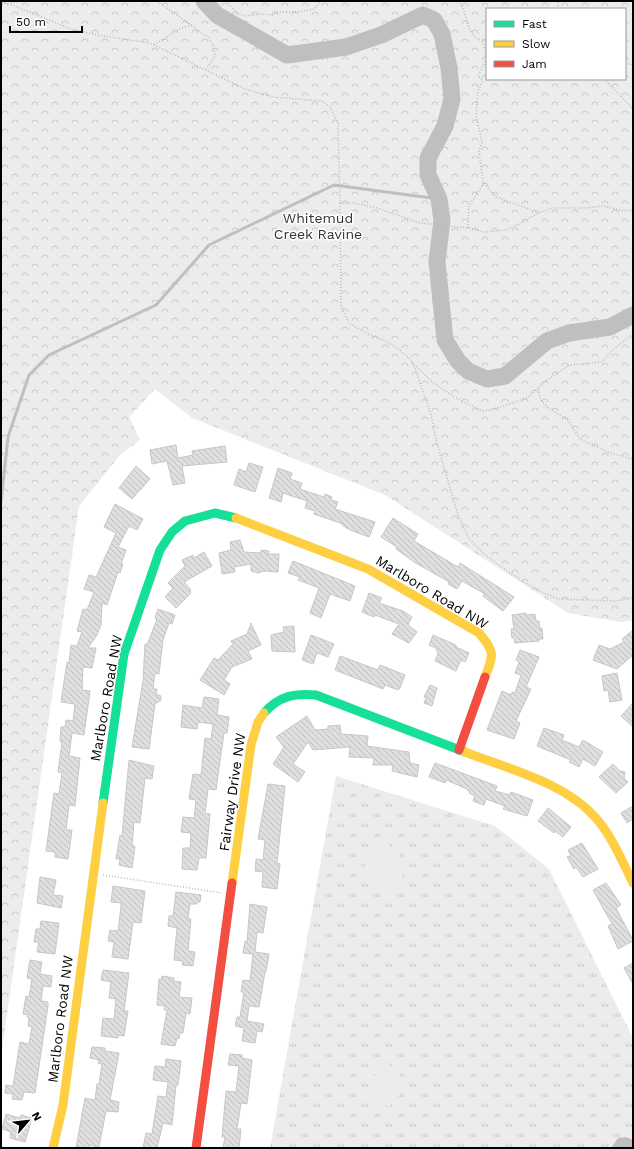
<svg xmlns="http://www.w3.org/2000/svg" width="634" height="1149" font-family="'Work Sans',sans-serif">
	<defs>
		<pattern id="grass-tufts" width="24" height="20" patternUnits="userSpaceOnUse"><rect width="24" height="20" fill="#ececec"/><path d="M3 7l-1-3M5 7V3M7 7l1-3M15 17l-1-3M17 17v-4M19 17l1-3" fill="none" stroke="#c9c9c9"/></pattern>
		<pattern id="forest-crowns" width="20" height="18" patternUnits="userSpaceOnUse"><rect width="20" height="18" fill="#ececec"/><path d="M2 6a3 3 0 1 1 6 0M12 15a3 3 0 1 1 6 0" fill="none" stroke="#c9c9c9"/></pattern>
		<pattern id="building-back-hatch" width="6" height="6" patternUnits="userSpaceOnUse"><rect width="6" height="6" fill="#dfdfdf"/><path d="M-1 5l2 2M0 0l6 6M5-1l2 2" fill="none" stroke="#bebebe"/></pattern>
	</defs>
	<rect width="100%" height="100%" fill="#fff"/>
	<path fill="url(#grass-tufts)" d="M336,776L495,826L549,869L633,1038V1148H270Z"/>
	<path fill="url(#forest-crowns)" fill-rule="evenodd" d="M1,1H633V620L621,622L568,613L385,495L192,418L155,389L129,417L140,440L120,455L79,506L1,1057ZM487,9H625V79H487Z"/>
	<path fill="#ececec" d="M379,839C404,852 409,864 398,890C379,887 356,872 369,850C372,845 374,842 379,839Z
		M384,1063C406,1070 407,1093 389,1106L373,1105C371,1086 370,1077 384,1063Z"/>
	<path fill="#bfbfbf" d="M626,1137L633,1140V1148H611L618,1138Z"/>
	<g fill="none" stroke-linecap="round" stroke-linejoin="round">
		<path stroke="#bfbfbf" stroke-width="3" d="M1,502L8,437L29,375L49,355L156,305L209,245L334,185L439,199"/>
		<path stroke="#bfbfbf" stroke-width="17" d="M204,1L217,15L287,55L346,47L381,35L423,15L434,20L442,34L449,68L452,99L445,126L428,158V175L439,199L442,220L437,262L445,340L458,361L468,371L487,379L505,376L547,341L569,333L610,327L633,315"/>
	</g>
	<path fill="url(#building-back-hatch)" stroke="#c7c7c7" d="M176,445L178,458L193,455L192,451L225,446L227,462L182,466L185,483L173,485L167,461L152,464L150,450Z
		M249,463L263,467L255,492L234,485L239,469L246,472Z
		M136,466L150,479L132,499L119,488Z
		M278,468L292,473L290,479L302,483L300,489L324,497L325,494L332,497L331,500L338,502L335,509L375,522L369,537L350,530L342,525L343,524L314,514L315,511L305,508L307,501L283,493L281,502L269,498Z
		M115,504L143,519L137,530L129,526L118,547L126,550L121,564H123L120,573L118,572L107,605L102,603L101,625L97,635L88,648H96L92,668L83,667L82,690L90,691L84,735L72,733L69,756L80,758L75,806L69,805L66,830H72L68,859L55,857V852L46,851L54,793L59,794L62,773L58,772L62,742L60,741L61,727H65L66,720L73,721L75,704L61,702L67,662L69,663L71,645L77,646L82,632L77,631L83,609L87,610L94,592L84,589L89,575L96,577L116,533L104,527Z
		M393,518L418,534L414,541L458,567L460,563L514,597L503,611L483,596L485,594L462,581L457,589L448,584L449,582L414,562L396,549L397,547L381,537Z
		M240,540L244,552L261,553V550L269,551L268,554H279L278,572L264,571L258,573L251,571V564L234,567L235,572L222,574L219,553L231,550L230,542Z
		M204,552L212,566L184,582L191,590L190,592L191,593L176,608L165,597L173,588L168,583L185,566L182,560L193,555L194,558Z
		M293,561L355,586L350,601L330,594L321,618L310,613L319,588L298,580L300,577L288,573Z
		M369,593L382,598L379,603L403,611L412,617L408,625L417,632L409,643L392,634L399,624L375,615L374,617L362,612Z
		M158,609L175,615L172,624L169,623L163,640L159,674L155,673L153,689H157L156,694L161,696V700L155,704L149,749L132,747L143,681L145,644L147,645L157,619L155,618Z
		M526,613V615L535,614L536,621H539L540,629L542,628L543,639H539V641L515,643L514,638H512L511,629H514L512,615Z
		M251,623L261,645L248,651L252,659L232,667L224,680L230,684L224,695L200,680L214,658L218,660L233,644L231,641L247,634Z
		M294,626L295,652L272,651L271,635L284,632L283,627Z
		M633,630V655L617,669L593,660L599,645L610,649L624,642L622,639Z
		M311,635L334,644L328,657L317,653L313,664L302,660Z
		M433,635L456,645V647L469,653L465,662L461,660L456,671L435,661L438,654L436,648L429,645Z
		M520,650L539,657L526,687L531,689L516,721L520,723L514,739L487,730L502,691L511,695L512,692L515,693L521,675L515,673L519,662L516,660Z
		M340,656L378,670L380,665L405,675L400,688L398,690L385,685L383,689L335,670Z
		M617,673L622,700L610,702L608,690L604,691L602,676Z
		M430,685L437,688L432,706L424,703L426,698L424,697Z
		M204,697L219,699L217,715L229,717L227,733H224L216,790L208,789L205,813L210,814L206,858H199L197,870L182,869L183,848H190L191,833L181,832L183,817L194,818L196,800L189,799L193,774L201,775L205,738L211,739L213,724L198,722L197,729L181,727L183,705L202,708Z
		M633,703V727L621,716Z
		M307,716L315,730L328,729V726L340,725L341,734L368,736L367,746L409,752L410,763L419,765L417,777L392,771L393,765H373L374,758L349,757L350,747L313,750L308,742L293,764L305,772L298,782L273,764L284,747L276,737Z
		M544,728L564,735L562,740L579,747L583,740L603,752L595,766L583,759L579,767L569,762L571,760L537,746Z
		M129,760L154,766L152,779L145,778L140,823L134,822L132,846H135L132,868L119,865L120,859H116L120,835L122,836Z
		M435,763L497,786L495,791L510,795L511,792L533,800L527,816L503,809L505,806L486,799L484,805L473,801L475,796L469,793L470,792L467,790V789L446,780L445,783L429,777Z
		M613,764L620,771L625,772L624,778L628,782L616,793L599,777Z
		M268,784L285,786L277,863L280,864L277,889L262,887L263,872L255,871L256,859L263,860L265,840L258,839Z
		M633,806V819L627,823L621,813Z
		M548,808L571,827L563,837L555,831L554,833L538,821Z
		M582,843L598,869L583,877L576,867L574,869L567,857L571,856L568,850Z
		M40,877L56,880L53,895L63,896L61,908L37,903Z
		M606,883L621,905L616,908L633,940V941L618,949L608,926L612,924L593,890Z
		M113,886L145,891L141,923L133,922L128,959L112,957L114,942L108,941L110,930L118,931L121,907V903L111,902Z
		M176,892L201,895L200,902H197V904H190L188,918L191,919L188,951L195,952L193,966L182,965L183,961L174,960L177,928L168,926L169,916H173Z
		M250,904L267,907L263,933L257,932L255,952L269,954L266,972H265L259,1007L249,1006L247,1021L264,1024L262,1032L257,1031L255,1043L242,1041L244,1028L235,1026L237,1017H240L244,992H241L243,980L250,981L253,954L243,953L245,941L247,942Z
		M41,921L59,923L55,954L37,952L39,942H34L36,929H40Z
		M30,960L42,962L40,974L52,976L51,987L43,986L41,1001L48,1002V1006L35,1093L24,1092L22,1100L12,1099L13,1094L5,1093L6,1085L13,1086L20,1042L29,1044L32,1027L28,1026L29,1018L27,1017L28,1015L23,1014L26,996L29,997L32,979L27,978Z
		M633,963V984L624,968Z
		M103,970L129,973L124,1011H128L124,1036L118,1035V1038L101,1036L103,1018L114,1019L116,999L109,998L111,982L101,980Z
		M162,976L174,978V981L181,982L179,997L192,998L190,1014L186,1013L183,1033H180L179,1039L177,1038L175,1046L161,1044L167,1010H164L165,1006L157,1005L159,979L161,980Z
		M92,1047L105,1048V1051L119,1053L110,1100L119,1102L118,1112L106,1111L99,1147L89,1145V1148H76L85,1098L95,1100L97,1084H99L102,1064L98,1063L99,1060L90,1058Z
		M230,1054L242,1055V1058L252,1060L247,1104L241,1103L237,1129H241L239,1148H223L225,1137H222L226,1091L236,1092L239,1066L228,1065Z
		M166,1059L181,1061L178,1085H176L172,1125L163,1123L157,1148H143L146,1133L152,1134L158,1096L166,1097L168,1082L153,1080L155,1066L165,1067Z
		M6,1114L20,1118L21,1115L32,1118L25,1142L10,1138L11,1132L2,1129Z"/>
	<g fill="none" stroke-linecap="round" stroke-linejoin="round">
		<path stroke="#b9b9b9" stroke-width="1.5" stroke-dasharray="1 2" stroke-linecap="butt" d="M2,1L71,29L97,35L150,43L245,89L273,97L322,101L330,107L338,123L340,203H353L377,208L420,223L468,228L485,232L506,230L519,224L538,213L553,208H585L603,206L623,211L633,210
			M157,1L209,38L214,47L215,56L206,70
			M227,1L236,12L244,16L262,14L272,15L278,12H298L314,9L321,1
			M458,1C469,10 465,44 487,40
			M11,3L25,1
			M558,9V1
			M483,41L487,58L478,76L483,81L478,91L476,115L482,142L479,152L483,182L496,197L537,212
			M154,45L181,28L192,25
			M625,63L633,65
			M604,79L633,109
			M340,203L341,306L349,323L368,334L386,341L401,351L409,358L415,368L431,415L437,444L459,518L469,539L483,553L507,571L537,590L558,599L614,601L633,598
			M468,228L469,206L484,183
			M633,334L614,349L602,362L569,365L543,383L539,387V394L541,400L548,408L568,420L580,439L610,453L633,459
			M412,362L430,380L439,387L461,401L483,411L494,409L527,398L539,387
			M103,875L222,893"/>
		<path stroke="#16e098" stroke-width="9" d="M264,713C279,696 294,693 316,695L465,752
			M103,803L124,654L160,550L172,532L185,521L215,513L236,518"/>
		<path stroke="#ffcf43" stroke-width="9" d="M236,518L368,569L479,633C495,652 494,654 485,677
			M465,752C508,769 564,782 595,817C612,836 622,861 633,883
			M232,883L251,745L258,722L264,713
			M53,1148L63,1105L103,803"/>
		<path stroke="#f24e42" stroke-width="9" d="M459,750L485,677
			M196,1148L232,883"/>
	</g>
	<g text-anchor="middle" stroke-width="3" stroke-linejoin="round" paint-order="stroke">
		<g font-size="14" fill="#333" stroke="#fff">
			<text x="318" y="223">Whitemud<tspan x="318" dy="16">Creek Ravine</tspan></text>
		</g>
		<g font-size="14" fill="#000" stroke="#fff">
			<text transform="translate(432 592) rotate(31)" y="5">Marlboro Road NW</text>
			<text transform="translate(106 698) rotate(-80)" y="5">Marlboro Road NW</text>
			<text transform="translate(232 792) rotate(-82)" y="5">Fairway Drive NW</text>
			<text transform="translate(60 1019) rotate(-83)" y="5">Marlboro Road NW</text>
		</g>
	</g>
	<rect width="634" height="1149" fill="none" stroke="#000000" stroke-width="4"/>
	<rect x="486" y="8" width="140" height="72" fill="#ffffff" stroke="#999999"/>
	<rect x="494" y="21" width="20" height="6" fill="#16e098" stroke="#999999"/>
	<text x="522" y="28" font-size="12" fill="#000000">Fast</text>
	<rect x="494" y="41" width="20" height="6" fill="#ffcf43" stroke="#999999"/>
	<text x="522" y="48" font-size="12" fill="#000000">Slow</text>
	<rect x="494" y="61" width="20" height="6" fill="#f24e42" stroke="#999999"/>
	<text x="522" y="68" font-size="12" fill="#000000">Jam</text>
	<g transform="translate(28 1121) rotate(62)" stroke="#ffffff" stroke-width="3" paint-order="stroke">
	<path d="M0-3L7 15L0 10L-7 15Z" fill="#000000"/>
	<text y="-6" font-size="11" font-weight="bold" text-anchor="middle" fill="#000000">N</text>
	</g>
	<path d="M10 26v6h72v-6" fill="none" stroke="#000000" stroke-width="2"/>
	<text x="16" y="26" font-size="12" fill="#000000" stroke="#ffffff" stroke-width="3" paint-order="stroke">50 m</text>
</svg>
